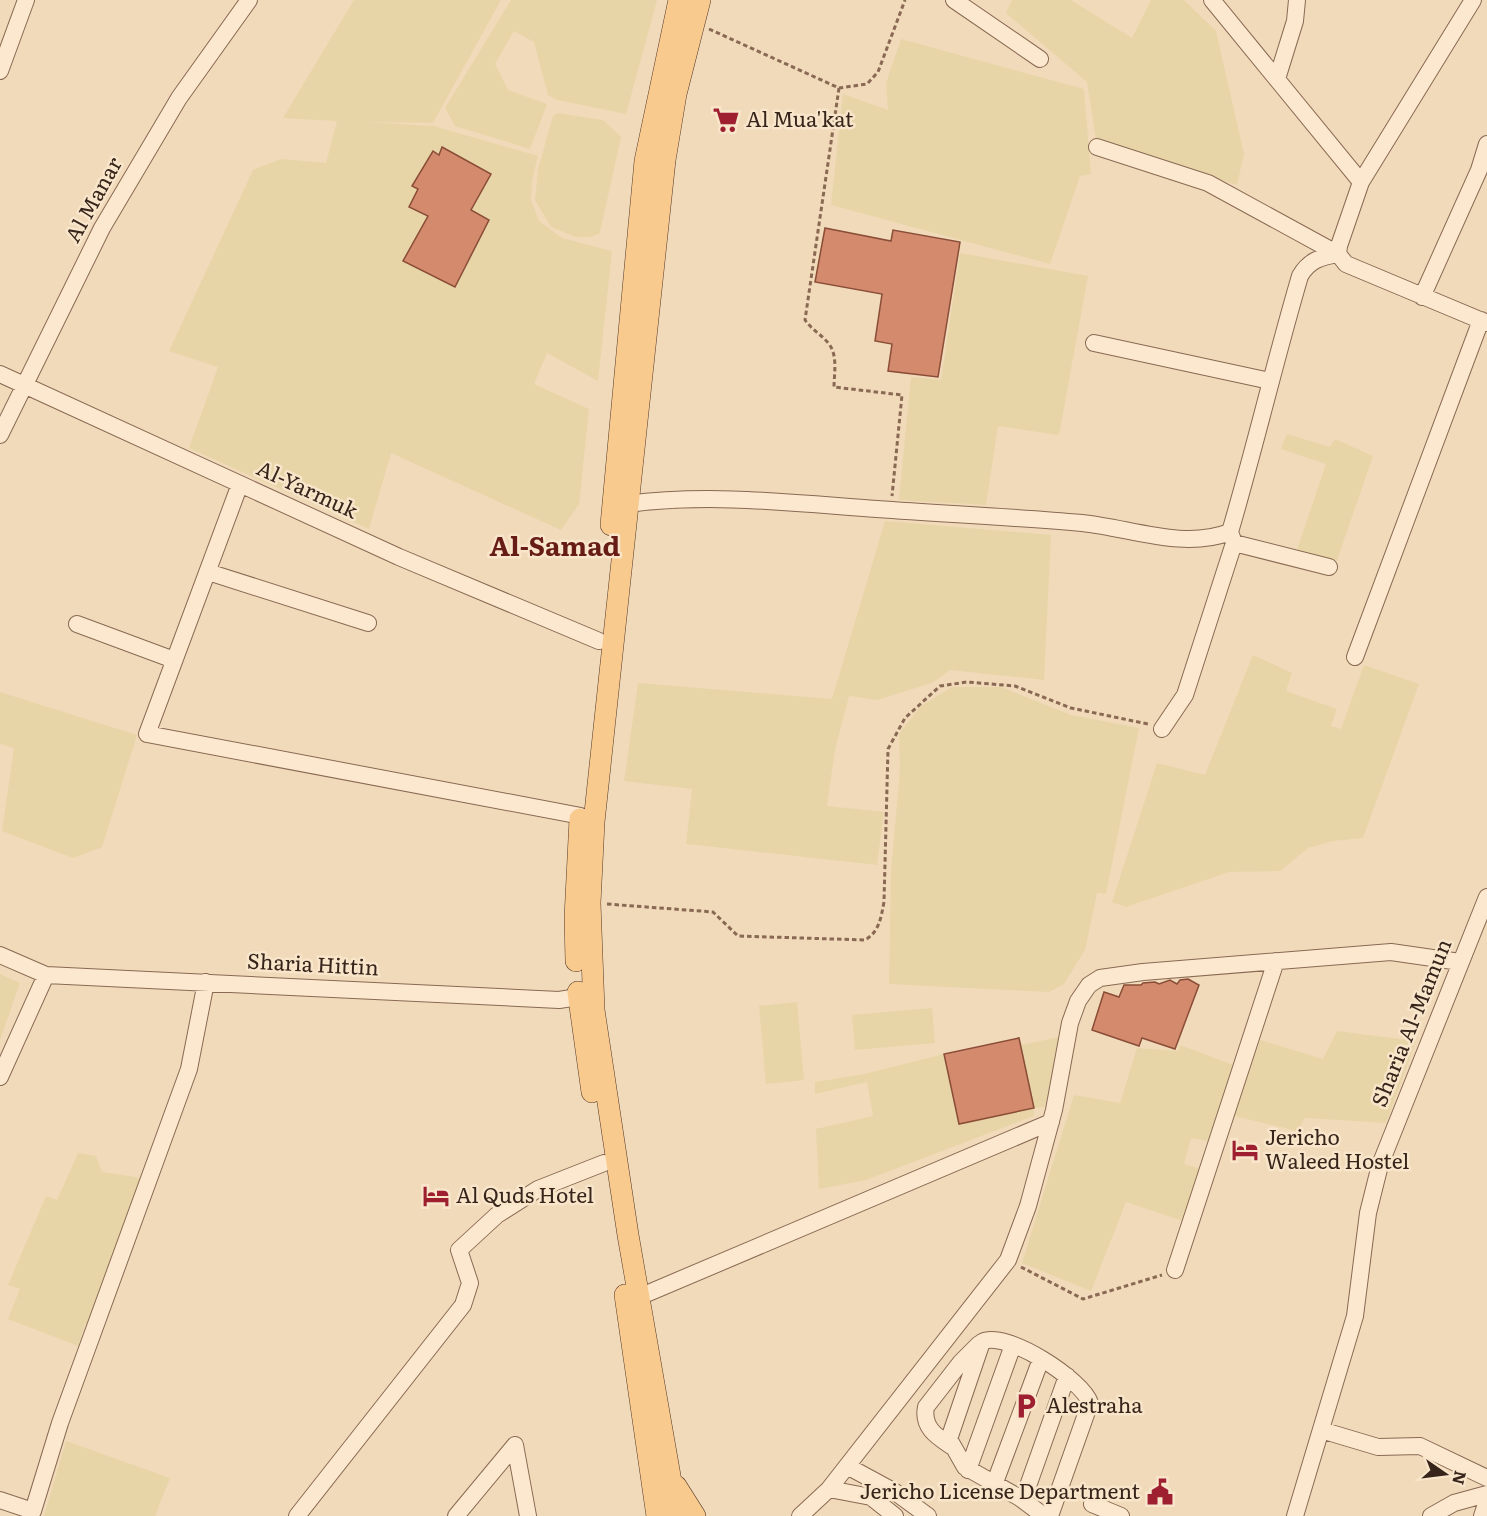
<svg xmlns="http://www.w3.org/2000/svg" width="1487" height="1516" font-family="Literata,serif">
	<rect width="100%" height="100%" fill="#f1daba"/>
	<path fill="#e7d5a7" d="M354,0H501L433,123L366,122L434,126L538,156L532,181L531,200L539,221L562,238L612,251L598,381L547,353L534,384L589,409L579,504L561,530L391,453L369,529L189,448L218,367L169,351L253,170L281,159L326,163L337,121L283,118Z
		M511,0H657L626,114L557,100L548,95L534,42L514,31L495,64L508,90L547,104L530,149L455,126L445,108Z
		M1012,0H1071L1132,38L1151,0H1184L1216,31L1244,154L1237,185L1096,140L1087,82L1006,13Z
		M901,39L1084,89L1091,174L1080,176L1050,264L831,205L843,94L888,110L886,83Z
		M557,113L603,120L621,137L601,228L599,234L590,237H576L551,227L535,200L538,169L553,116Z
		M960,253L1088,276L1059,435L998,426L986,505L899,500L911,377L941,380Z
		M1287,434L1330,447L1335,439L1373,456L1336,563L1296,553L1326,464L1281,449Z
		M885,521L1051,535L1044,680L950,670L932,683L877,700L849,696L835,750L827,806L884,812L877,865L686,844L692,789L624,781L638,683L832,699Z
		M1253,655L1292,673L1286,691L1337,709L1331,726L1341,729L1364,665L1419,684L1363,838L1333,841L1308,848L1280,871L1229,872L1126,907L1112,902L1157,763L1205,775Z
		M952,687H1001L1071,715L1139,728L1106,894L1097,893L1085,950L1064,984L1049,992L889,984L891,871L900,770L899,734L921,706Z
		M0,692L137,735L102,847L73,858L2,831L14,748L0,744Z
		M0,974L20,983L0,1040Z
		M797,1002L804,1080L766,1084L759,1006Z
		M932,1008L935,1043L855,1050L852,1015Z
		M1337,1031L1416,1041L1386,1123L1305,1118L1297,1131L1234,1116L1260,1040L1323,1059Z
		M1059,1037L1045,1107L1034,1108V1116L866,1180L819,1189L816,1129L873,1116L867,1082L815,1094V1082L864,1074L944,1054L959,1124L1033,1108L1021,1045Z
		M1180,1045L1233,1065L1208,1141L1191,1138L1184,1164L1201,1169L1183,1221L1126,1202L1091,1291L1022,1263L1074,1095L1120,1103L1137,1048L1178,1051Z
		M78,1153L96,1156L102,1172L142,1178L91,1325L85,1324L78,1346L8,1319L20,1289L8,1285L46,1196L57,1200Z
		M66,1441L170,1478L155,1516H44Z"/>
	<path fill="#d38a6d" stroke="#8a4d37" stroke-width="1.5" d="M442,147L491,174L471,210L489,220L455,287L403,261L428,216L409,207L418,189L412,186L433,151L439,155Z
		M825,228L891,241L893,230L960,242L938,377L888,371L892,344L875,341L882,294L815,282Z
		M1188,979L1199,985L1175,1049L1142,1038L1139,1046L1092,1030L1104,992L1119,997L1124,985H1141L1143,983L1155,982L1159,984L1170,980L1177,984L1180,980Z
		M1019,1038L1034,1108L959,1124L944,1054Z"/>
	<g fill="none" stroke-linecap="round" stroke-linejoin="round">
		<g stroke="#896953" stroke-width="18">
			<path id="minor" d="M954,0L1040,59
				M1212,0L1361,182L1339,246L1338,254L1346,264L1487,323
				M0,71L26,0
				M1277,79L1295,21L1297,0
				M1097,147L1208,183L1338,254
				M1361,182L1473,0
				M1422,297L1479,170L1487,144
				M1094,343L1270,381
				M0,374L399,557L599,641
				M0,435L102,228L179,98L249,0
				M240,484L147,734L581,816
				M627,504C711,493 794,503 877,509C946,514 1014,517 1082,523C1131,528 1183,550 1230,532
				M1329,567L1234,543L1230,532C1255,447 1275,361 1300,276C1309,260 1321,257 1338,254
				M208,572L368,623
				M77,624L174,660
				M1355,657L1481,320
				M1162,729L1185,695L1234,543
				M0,955L46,975L559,1000L578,997
				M0,1077L46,975
				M1175,1270L1276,961
				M639,1297L1051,1122
				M1321,1430L1378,1447L1420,1446L1487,1478
				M951,1446C936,1436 922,1427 926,1407L961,1362L979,1344
				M847,1466L895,1492L928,1516
				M968,1470L1013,1345
				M994,1485L1041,1359
				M829,1489L871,1497L895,1516
				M0,1500L33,1511L60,1423L189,1069L206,982
				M1023,1500L1067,1376
				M1092,1504L1121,1516
				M297,1516L463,1305L470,1283L459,1250L497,1215L538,1189L604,1163
				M456,1516L515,1445L528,1516
				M800,1516L829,1489L1008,1260L1028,1206L1054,1110L1070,1023L1078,1001L1089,985L1100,978L1143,972L1391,952L1460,962
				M1044,1516L1020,1498L965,1467L949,1439L982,1342C1005,1329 1083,1380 1090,1403L1050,1516
				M1295,1516L1355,1316L1368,1213L1380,1165L1487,897
				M1431,1516L1454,1503L1487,1494
				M1482,1516L1487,1501"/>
		</g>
		<g stroke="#563828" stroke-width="22">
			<path id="major" d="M611,525L645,161L679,0
				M576,961L575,917L580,819
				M578,992L592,1092
				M625,1295L657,1516
				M676,1486L695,1516
				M677,1516L628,1235L594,1010L590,903L594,822L665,160L676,94L700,0"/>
		</g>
		<path stroke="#896953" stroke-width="3" stroke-dasharray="4.5 3" stroke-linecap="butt" d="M709,29L839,88L867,84L878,72L905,0
			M839,88L805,320C812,330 822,335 829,344C838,356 834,374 834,387L902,395L892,496
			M607,904L713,912L738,936L865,940C879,932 881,918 884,902L888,749L905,718L940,686L967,682L1015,686L1071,708L1148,724
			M1021,1267L1083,1299L1162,1275"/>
		<use href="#minor" stroke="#fce8ce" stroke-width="16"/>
		<use href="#major" stroke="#f9ca8d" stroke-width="21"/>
	</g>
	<defs>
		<g id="supermarket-bare" transform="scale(2.07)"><path d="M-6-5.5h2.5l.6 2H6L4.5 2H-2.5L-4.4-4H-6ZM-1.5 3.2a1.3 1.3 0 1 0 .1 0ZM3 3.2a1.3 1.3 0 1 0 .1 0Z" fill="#9d1f30" stroke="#f8e5ca" stroke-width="2.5" paint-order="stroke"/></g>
		<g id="hotel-bare" transform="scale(2.07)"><path d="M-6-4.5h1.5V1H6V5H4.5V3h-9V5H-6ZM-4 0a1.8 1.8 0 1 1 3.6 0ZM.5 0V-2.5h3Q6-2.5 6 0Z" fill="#9d1f30" stroke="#f8e5ca" stroke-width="2.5" paint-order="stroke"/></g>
		<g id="parking-bare" transform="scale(2.07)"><path d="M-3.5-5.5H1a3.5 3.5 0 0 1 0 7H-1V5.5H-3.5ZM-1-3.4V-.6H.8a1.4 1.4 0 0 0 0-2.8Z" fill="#9d1f30" stroke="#f8e5ca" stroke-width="2.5" paint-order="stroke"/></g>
		<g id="civic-bare" transform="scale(2.07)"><path d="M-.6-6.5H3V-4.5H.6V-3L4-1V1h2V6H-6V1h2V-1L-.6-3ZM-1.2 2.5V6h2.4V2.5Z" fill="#9d1f30" stroke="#f8e5ca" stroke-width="2.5" paint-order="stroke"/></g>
	</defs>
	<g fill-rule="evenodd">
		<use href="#supermarket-bare" x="726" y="120"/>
		<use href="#hotel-bare" x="1245" y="1150"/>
		<use href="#hotel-bare" x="436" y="1196"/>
		<use href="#parking-bare" x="1026" y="1406"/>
		<use href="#civic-bare" x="1160" y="1492"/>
	</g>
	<g text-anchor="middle" stroke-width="5" stroke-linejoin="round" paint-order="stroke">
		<g font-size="21" fill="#37241a" stroke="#f8e5ca" text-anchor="start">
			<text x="746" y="127">Al Mua'kat</text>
			<text x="1265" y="1145">Jericho<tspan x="1265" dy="24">Waleed Hostel</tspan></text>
			<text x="456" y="1203">Al Quds Hotel</text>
			<text x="1046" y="1413">Alestraha</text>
			<text x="1140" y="1499" text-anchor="end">Jericho License Department</text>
		</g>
		<g font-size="21" fill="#37241a" stroke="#f8e5ca">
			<text transform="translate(94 200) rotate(-61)" y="7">Al Manar</text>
			<text transform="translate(307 490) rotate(25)" y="7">Al-Yarmuk</text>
			<text transform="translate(313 965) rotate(3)" y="7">Sharia Hittin</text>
			<text transform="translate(1412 1023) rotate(-68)" y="7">Sharia Al-Mamun</text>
		</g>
		<g font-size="27" font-weight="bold" fill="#671c16" stroke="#f8e5ca">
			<text x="555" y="556">Al-Samad</text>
		</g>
	</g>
	<g transform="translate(1445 1474) rotate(104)" stroke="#f8e5ca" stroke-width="4.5" paint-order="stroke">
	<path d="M0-4.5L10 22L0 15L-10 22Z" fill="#37241a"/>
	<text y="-9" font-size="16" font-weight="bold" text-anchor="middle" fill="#37241a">N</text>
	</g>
</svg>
